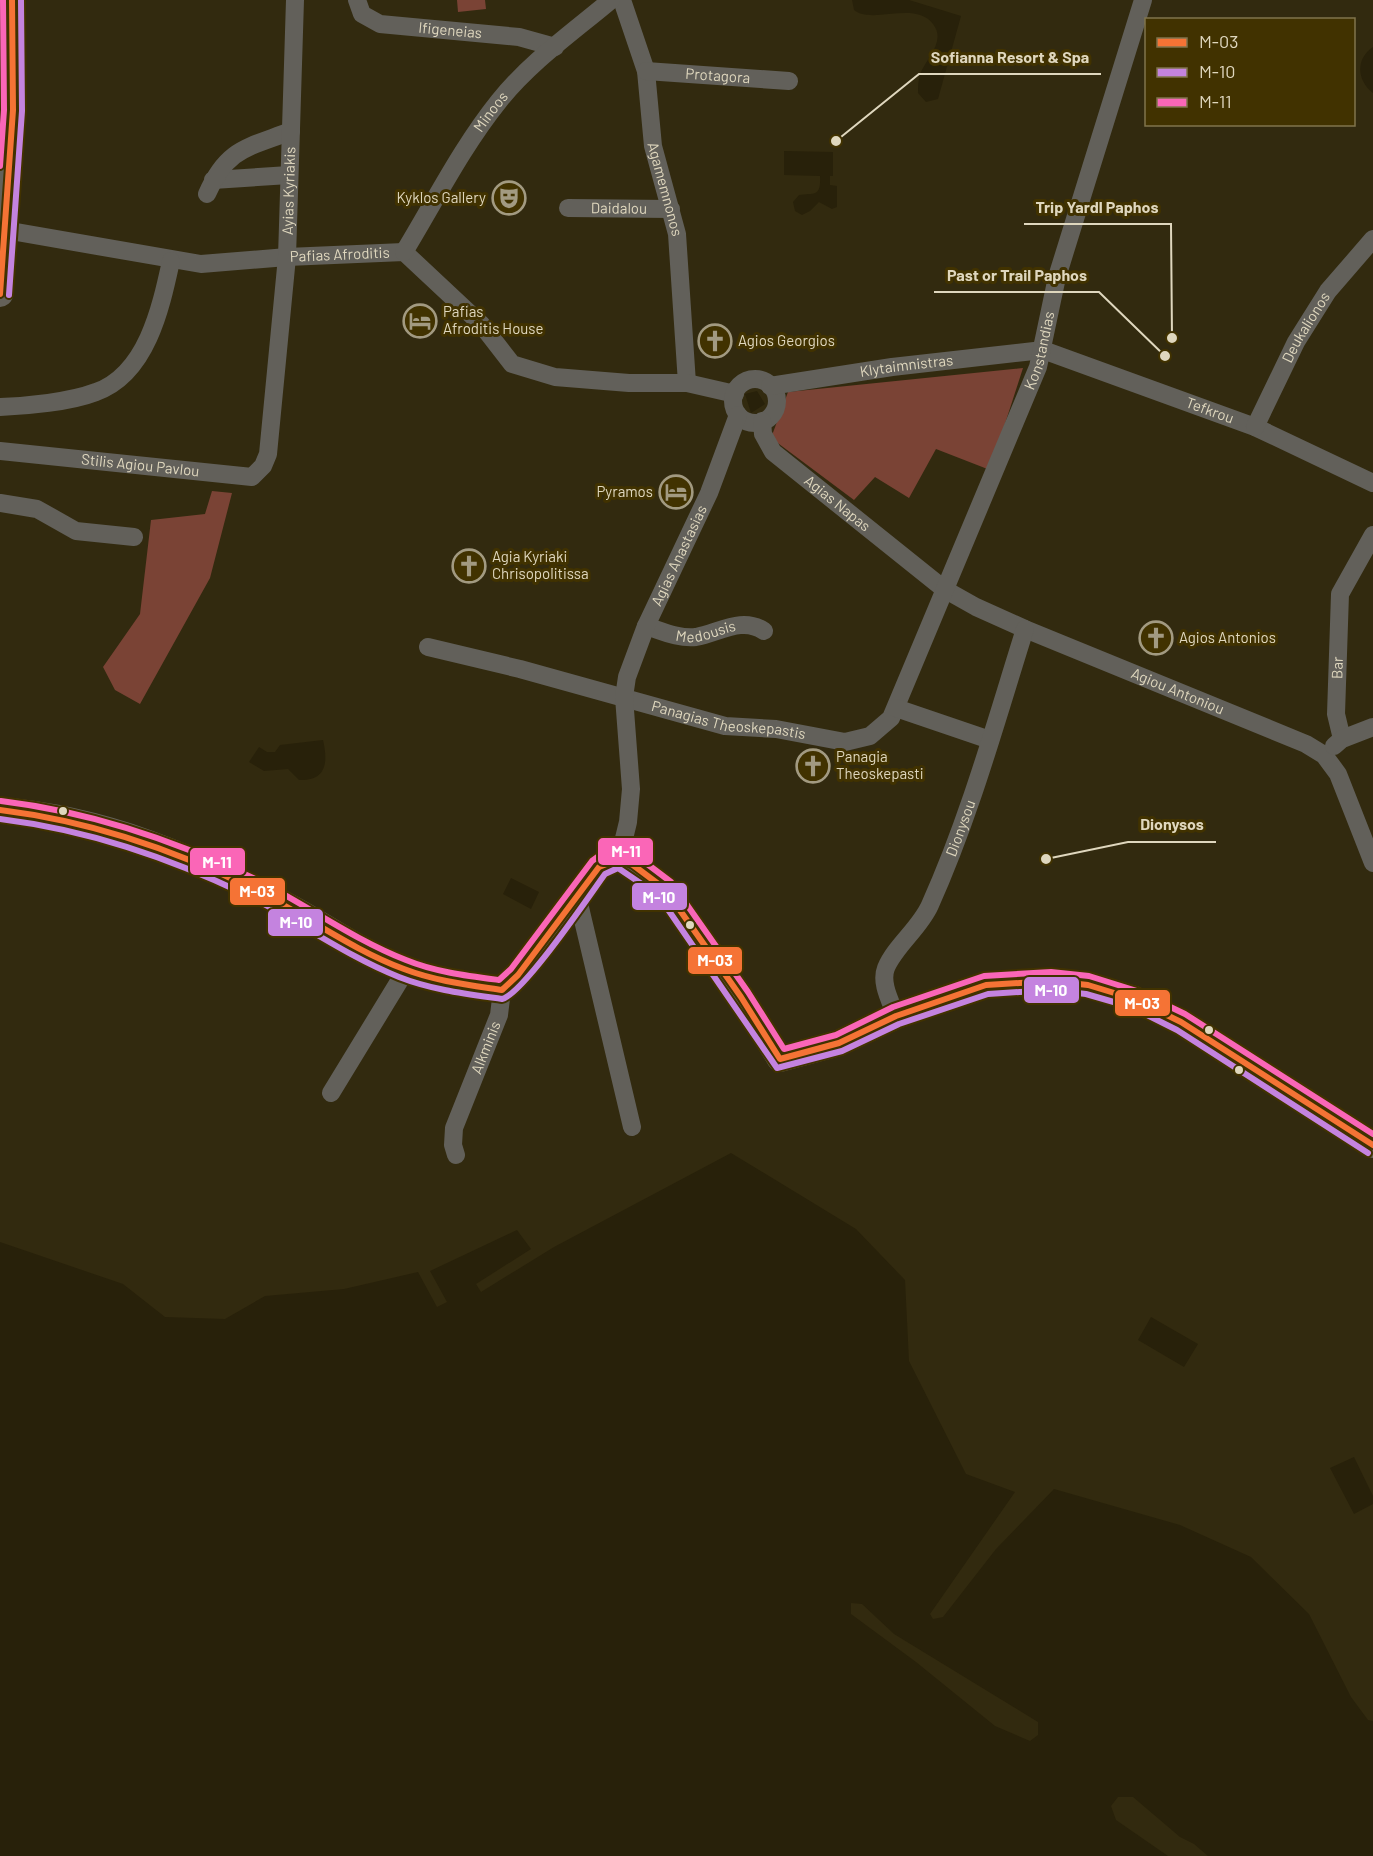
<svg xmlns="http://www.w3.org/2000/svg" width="1373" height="1856" font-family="Barlow,sans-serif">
	<rect width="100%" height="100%" fill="#322a0f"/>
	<path fill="#7a4335" d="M457,0H485L486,9L458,12Z
		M1023,368L990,470L936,449L909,498L875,477L854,500L771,438L788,392Z
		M212,491L232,493L210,578L140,704L115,690L103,667L140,614L151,520L205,514Z"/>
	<path fill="#28210a" d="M852,0H909L961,16L938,99L926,102L918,93C918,87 918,81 920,75C925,59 947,42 933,24C915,0 872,25 854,10Z
		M1373,47V93C1357,81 1355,59 1373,47Z
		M784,151L833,152V176H830V185L837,186V207L832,209L819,202L810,211L802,215L795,211L793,202L799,195C815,193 821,197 820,176L784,175Z
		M757,391L765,404L751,413L745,394Z
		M323,740C328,762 327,781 299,780L288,769L264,771L249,762L259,747L267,752H275L280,745Z
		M511,878L539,892L531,909L503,894Z
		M731,1153L856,1229L905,1280L909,1361L966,1474L1015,1492L930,1614L933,1619L943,1617L996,1549L1054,1489L1180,1525L1251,1557L1309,1614L1351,1697L1368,1720L1373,1721V1856H0V1242L123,1284L165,1317L225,1319L265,1296L344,1289L418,1272L437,1307L447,1302L430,1271L517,1230L531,1249L476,1284L481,1292L554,1247Z
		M1151,1317L1198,1344L1184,1367L1138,1340Z
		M1354,1457L1373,1496V1504L1354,1514L1330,1468Z"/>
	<path fill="#322a0f" d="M851,1603L862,1604L894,1634L1038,1722V1735L1030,1741L995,1726L916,1662L851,1614Z
		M1118,1797H1133L1180,1837L1194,1844L1208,1856H1168L1116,1820L1111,1806Z"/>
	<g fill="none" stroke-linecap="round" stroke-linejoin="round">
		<g stroke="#62605a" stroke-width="18">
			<path id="s1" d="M357,0L362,14L380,24L519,37L555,47"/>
			<path id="s2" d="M622,0L646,71L653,146L677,234L687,383"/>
			<path id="s3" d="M646,71L789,81"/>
			<path d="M213,180L289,175"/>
			<path d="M207,194C227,148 247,148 291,131"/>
			<path id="s4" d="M568,208L671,209"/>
			<path id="s5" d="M5,230L201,264L287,257L404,252L481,324L512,364L555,377L629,383H687L735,394"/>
			<path id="s6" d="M404,252C435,201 462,147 499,101C530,62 573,32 611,0"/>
			<circle cx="755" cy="401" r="22"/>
			<path id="s7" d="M770,386L892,367L1043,350L1255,427L1373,483"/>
			<path d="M0,407C27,406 70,402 96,392C147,374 161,307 171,261"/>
			<path id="s8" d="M762,421L763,434L773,452L944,589L976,607L1025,629L1306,744L1324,755L1338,774L1373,863"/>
			<path id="s9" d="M1255,427L1296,342L1328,291L1373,239"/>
			<path id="s10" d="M0,451L252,477L263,466L268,454L287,257L295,0"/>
			<path d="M0,503L37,509L76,531L134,537"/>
			<path id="s11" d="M646,626C662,631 679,639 696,637C719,633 742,616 764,631"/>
			<path id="s12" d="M428,647L520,669L725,726L776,729L845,742L870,736L891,718L1038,367L1057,277L1143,0"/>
			<path d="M896,708L990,740"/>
			<path id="s13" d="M1342,739L1336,714L1340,594L1373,535"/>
			<path d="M1334,746L1342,739L1373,727"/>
			<path id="s14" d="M619,859L628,822L631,789L624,697L627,677L646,626L709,493L738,415"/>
			<path d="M577,895L632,1127"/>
			<path id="s15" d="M896,1016C891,1002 880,983 886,968C895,946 920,928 930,905C970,816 996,721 1025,629"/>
			<path d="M331,1093L406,970"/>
			<path id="s16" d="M456,1155L453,1145L454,1128L499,1015L502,990"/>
		</g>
		<path stroke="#646159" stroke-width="26" d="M0,294L13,110L12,0
			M0,810C107,819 189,856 284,904C325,925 361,953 404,969C435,981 470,985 502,990L518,975L599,867L606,862L619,859L633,865L665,889L741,997L780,1059L839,1043L896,1016L986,985L1051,981L1088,985L1134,999L1181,1022L1373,1145"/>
		<g stroke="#413200" stroke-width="10">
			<path id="bus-1" d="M0,294L13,110L12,0
				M0,810C89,821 171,848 251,888C303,913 350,949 404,969C435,981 469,985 502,990L518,975L599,867L619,859L633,865L665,889L741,997L780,1059L839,1043L896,1016L986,985L1051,981L1088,985L1134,999L1181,1022L1373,1145"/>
		</g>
		<g stroke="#413200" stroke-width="10">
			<path id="bus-2" d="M9,295L22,111L21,0
				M0,819C88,830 167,857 247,895C298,921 346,956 399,977C432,990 467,994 502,999C523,994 589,896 605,874L618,868L658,895L777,1068L842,1051L899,1024L988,994L1051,990L1086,994L1131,1007L1177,1030L1368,1153"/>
		</g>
		<g stroke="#413200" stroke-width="10">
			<path id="bus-3" d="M0,166L4,110L3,0
				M1,801C91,812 172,839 253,878C304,903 352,939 406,960C435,972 468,976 499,980L511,969L592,861L603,853L622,850L638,857L671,882L748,992L784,1049L836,1035L893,1007L984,976L1051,972L1089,976L1137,991L1185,1014L1373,1134"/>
		</g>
		<use href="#bus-1" stroke="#f57335" stroke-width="6"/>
		<use href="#bus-2" stroke="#c483df" stroke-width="6"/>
		<use href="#bus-3" stroke="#fa66b7" stroke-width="6"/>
	</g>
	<defs>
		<g id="theatre-ring" transform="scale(1.725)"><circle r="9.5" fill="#413200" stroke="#a29a81" stroke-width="1.5"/><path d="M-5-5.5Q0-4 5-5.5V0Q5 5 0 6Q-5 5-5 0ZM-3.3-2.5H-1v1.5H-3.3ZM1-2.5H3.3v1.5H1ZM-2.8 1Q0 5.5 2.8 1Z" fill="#a29a81"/></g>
		<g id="hotel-ring" transform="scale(1.725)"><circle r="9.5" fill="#413200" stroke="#a29a81" stroke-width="1.5"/><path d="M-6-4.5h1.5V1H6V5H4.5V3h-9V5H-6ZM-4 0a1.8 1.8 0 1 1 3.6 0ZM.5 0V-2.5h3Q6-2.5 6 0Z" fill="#a29a81"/></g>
		<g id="church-ring" transform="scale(1.725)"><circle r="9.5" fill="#413200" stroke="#a29a81" stroke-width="1.5"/><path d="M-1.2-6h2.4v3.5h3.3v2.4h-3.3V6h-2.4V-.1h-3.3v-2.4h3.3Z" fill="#a29a81"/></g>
	</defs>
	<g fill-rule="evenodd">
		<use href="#theatre-ring" x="509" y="198"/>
		<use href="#hotel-ring" x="420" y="321"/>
		<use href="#church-ring" x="715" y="341"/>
		<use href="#hotel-ring" x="676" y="492"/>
		<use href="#church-ring" x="469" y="566"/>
		<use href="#church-ring" x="1156" y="638"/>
		<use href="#church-ring" x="813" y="766"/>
	</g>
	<g fill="#dfd7be" stroke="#413200" stroke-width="2">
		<circle cx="63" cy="811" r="5"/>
		<circle cx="690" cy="925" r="5"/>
		<circle cx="1209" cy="1030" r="5"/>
		<circle cx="1239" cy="1070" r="5"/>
	</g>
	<g text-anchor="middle" stroke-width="6" stroke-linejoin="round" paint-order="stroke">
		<g font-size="15" fill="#dfd7be" stroke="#413200">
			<text dy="5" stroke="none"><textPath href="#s1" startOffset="106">Ifigeneias</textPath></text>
			<text dy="5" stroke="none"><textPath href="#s3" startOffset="72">Protagora</textPath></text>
			<text dy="5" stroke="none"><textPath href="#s6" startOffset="165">Minoos</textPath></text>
			<text dy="5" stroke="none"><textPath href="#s2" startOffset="195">Agamemnonos</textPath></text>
			<text dy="5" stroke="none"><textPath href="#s10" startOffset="546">Ayias Kyriakis</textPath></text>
			<text dy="5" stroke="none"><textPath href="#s4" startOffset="51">Daidalou</textPath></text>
			<text dy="5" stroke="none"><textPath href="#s5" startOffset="338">Pafias Afroditis</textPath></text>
			<text dy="5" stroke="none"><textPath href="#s9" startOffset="112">Deukalionos</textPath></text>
			<text dy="5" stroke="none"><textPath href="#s12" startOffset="879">Konstandias</textPath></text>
			<text dy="5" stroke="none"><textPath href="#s7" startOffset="138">Klytaimnistras</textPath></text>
			<text dy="5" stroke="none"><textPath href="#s7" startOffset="453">Tefkrou</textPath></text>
			<text dy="5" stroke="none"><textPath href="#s10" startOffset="141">Stilis Agiou Pavlou</textPath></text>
			<text dy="5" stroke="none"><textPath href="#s8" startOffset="116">Agias Napas</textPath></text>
			<text dy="5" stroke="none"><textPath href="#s14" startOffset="316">Agias Anastasias</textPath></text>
			<text dy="5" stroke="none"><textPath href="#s11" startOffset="62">Medousis</textPath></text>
			<text dy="5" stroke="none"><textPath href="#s13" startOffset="72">Bar</textPath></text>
			<text dy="5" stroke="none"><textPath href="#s8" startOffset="508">Agiou Antoniou</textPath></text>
			<text dy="5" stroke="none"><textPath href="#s12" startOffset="310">Panagias Theoskepastis</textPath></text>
			<text dy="5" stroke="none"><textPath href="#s15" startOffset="210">Dionysou</textPath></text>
			<text dy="5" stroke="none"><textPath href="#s16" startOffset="114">Alkminis</textPath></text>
		</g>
		<g font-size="15" fill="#dfd7be" stroke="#413200" text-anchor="start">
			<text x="486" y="203" text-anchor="end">Kyklos Gallery</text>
			<text x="443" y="317">Pafias<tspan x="443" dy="17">Afroditis House</tspan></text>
			<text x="738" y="346">Agios Georgios</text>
			<text x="653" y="497" text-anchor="end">Pyramos</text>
			<text x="492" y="562">Agia Kyriaki<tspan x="492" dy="17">Chrisopolitissa</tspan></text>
			<text x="1179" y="643">Agios Antonios</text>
			<text x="836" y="762">Panagia<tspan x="836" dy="17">Theoskepasti</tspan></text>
		</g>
	</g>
	<path fill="none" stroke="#dfd7be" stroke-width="2" d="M836 141L919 74H1101M1172 338L1171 224H1024M1165 356L1099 292H934M1046 859L1128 842H1216"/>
	<g fill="#dfd7be" stroke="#413200" stroke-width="2">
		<circle cx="836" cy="141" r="6"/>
		<circle cx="1172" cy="338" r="6"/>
		<circle cx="1165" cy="356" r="6"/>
		<circle cx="1046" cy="859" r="6"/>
	</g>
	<g font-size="16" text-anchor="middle" font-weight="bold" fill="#dfd7be" stroke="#413200" stroke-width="6" stroke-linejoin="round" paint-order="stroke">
		<text x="1010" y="63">Sofianna Resort &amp; Spa</text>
		<text x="1097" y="213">Trip Yardl Paphos</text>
		<text x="1017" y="281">Past or Trail Paphos</text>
		<text x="1172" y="830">Dionysos</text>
	</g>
	<g stroke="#413200" stroke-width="2">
		<rect x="597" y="837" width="57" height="29" rx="6" fill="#fa66b7"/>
		<rect x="189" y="847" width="57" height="29" rx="6" fill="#fa66b7"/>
		<rect x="229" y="877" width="57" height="29" rx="6" fill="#f57335"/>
		<rect x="631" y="882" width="57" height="29" rx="6" fill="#c483df"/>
		<rect x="267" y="908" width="57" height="29" rx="6" fill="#c483df"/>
		<rect x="687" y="946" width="56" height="29" rx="6" fill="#f57335"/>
		<rect x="1023" y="976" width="57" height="28" rx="6" fill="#c483df"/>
		<rect x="1114" y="989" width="57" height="28" rx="6" fill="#f57335"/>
	</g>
	<g font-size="16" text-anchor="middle" font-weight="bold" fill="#fff">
		<text x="626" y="857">M-11</text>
		<text x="217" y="868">M-11</text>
		<text x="257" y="897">M-03</text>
		<text x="659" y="903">M-10</text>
		<text x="296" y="928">M-10</text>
		<text x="715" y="966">M-03</text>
		<text x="1051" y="996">M-10</text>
		<text x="1142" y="1009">M-03</text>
	</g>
	<rect x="1145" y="18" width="210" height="108" fill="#413200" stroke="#80744c" stroke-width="1.5"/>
	<rect x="1157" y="38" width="30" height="9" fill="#f57335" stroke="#80744c" stroke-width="1.5"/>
	<text x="1199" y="48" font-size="18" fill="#dfd7be">M-03</text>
	<rect x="1157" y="68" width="30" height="9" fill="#c483df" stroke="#80744c" stroke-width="1.5"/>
	<text x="1199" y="78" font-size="18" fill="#dfd7be">M-10</text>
	<rect x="1157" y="98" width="30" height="9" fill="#fa66b7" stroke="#80744c" stroke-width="1.5"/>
	<text x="1199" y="108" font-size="18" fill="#dfd7be">M-11</text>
</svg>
